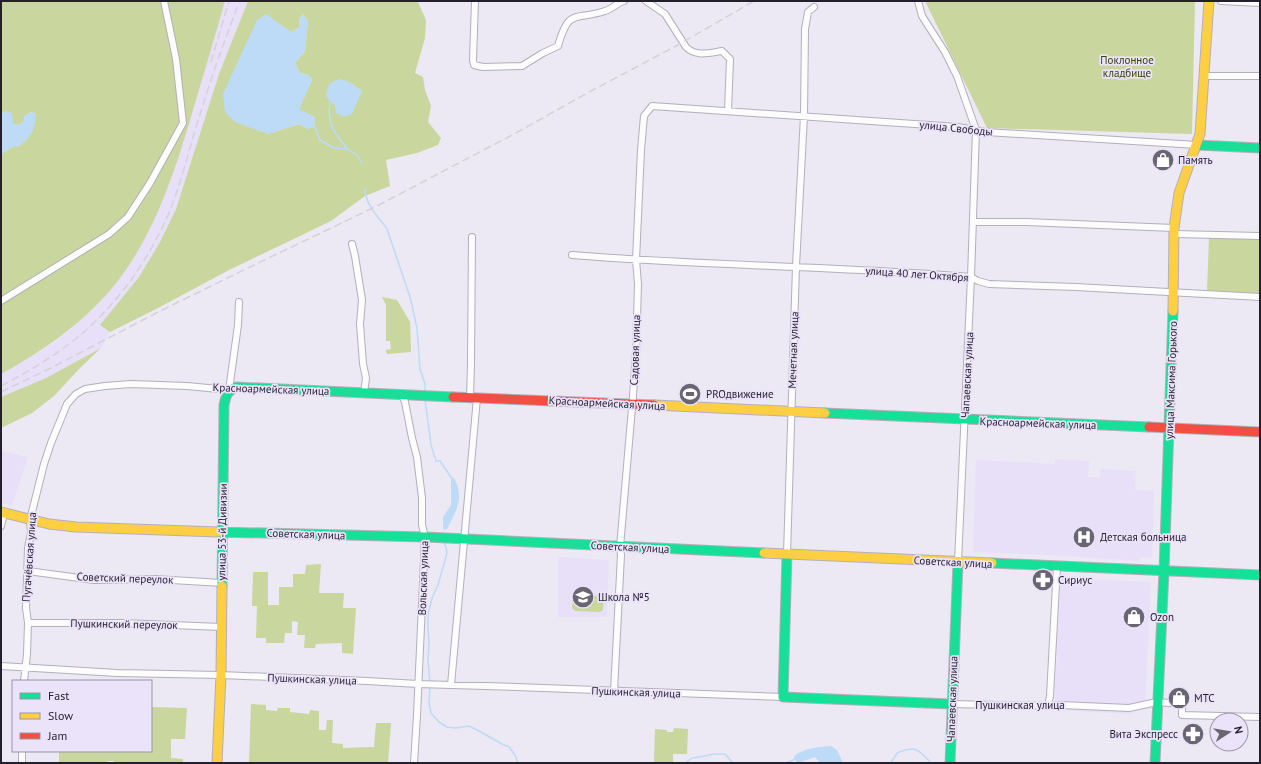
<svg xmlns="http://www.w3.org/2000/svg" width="1261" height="764" font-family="'PT Sans',sans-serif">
	<rect width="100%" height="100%" fill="#ece8f4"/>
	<path fill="#e8e0f9" d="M225,1H248L219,74L176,209L160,242L139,277L100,325L110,332L101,348L46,378L1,397V374L47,347L67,332L92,310L113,287L131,262L147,235L170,182Z
		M1,451L28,457L12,505L1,503Z
		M1055,459L1089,461L1088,477H1100L1101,469L1136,471L1135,490L1154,491L1152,558L1140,557L1139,561L1049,555L973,552L976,460L1055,464Z
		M558,557L609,560L607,617H558Z
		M1061,578L1151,582L1145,705L1133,708L1132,714L1054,710Z"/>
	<path fill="#c9d69d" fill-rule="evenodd" d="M1,1H225C214,40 202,79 191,117C173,177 153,238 113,287C82,324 43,351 1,374V154L14,146L36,114L31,112L24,116V121L19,125L13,124L5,111L1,114Z
		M248,1L418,2L426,20L425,38L415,73L423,77L425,90L431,106L428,122L441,138L438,145L417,153L386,160L390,186L365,196L331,221L229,270L158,308L110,332L100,325L139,277L160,242L176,209L219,74ZM303,14L308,21L305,51L295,63L300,73L309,75L312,80L299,109V124L268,134L266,15L291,32L300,27L299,20Z
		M925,1H1195L1192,134L987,128Z
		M1209,238H1260V293L1207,291Z
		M382,297L397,300L410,322L411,352L387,354L386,350L391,349L390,341H386V305Z
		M101,348L79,369L54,396L32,413L1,428V397L46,378Z
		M321,564L319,593H344L343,608H356L353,654L342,653V643L316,644L315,648H304L305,635H297L298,622L292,621V633H285L284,643H266V638H256L257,606H252L253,572H268V605H279V587H293V574H305L306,565Z
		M575,595L602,596L604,598L603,610L600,612L575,611L572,608L573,597Z
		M251,704L266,705V710L277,711L278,708H290V712L309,714L310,710L319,711V730H326L327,720H333L332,743L343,744V748L374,747L376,723H391L388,763H249Z
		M151,707L187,708L185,739H171V758L183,759V763H114V761H107V763H59V751H151Z
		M674,728L688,729L687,754H673V762H654L655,729L667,730V732H673Z"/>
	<path fill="#bddbf6" d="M266,14L291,32L300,27L299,20L303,14L308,21L305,51L295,63L300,73L309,75L312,80L299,109L315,117V127L307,129L299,124L268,134L235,122L225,112L223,94L257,20Z
		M340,79L350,82L362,91L352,114L344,117L336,113L335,106L326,97C328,86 328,82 340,79Z
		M5,111L12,113L13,124L19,125L24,121V116L31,112L36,114C35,130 31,138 18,147L14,146L1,154V114Z
		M454,478C465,498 456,511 447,529L445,530L443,528V517L451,505V480Z
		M831,746L837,750L843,763H820L815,757L798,763L795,760L794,756C804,748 819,747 831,746Z"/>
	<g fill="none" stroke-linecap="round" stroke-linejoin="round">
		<path stroke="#bddbf6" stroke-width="1.5" d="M330,102C327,123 333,132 347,148
			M315,127L320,140L334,148L348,149L358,156L362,163
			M365,189C366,206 378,216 387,229L410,297L417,328L420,369L425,384V391
			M425,399L431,445L436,461H440L453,480
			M430,683L428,661L429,642L428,629V615L432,598L438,585L447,553L446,547L444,543
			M430,687L429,703L431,713L439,722L447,727L456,728L469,726L479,731L502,744L509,747L515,755L518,763
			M685,763L692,758L705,756L714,754H725L733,763
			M786,763L795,759
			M891,763L897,753C916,745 918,749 931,763"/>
		<g stroke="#b3afbb" stroke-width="8">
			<path id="street" d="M475,1L473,60L474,65L483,67L522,66L543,53L558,46C569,7 575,21 605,11C612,9 617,3 624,1
				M646,1L665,14L686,47C696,57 709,53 722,51L730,59L728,111
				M918,1L922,16L945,52L957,76L976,130L971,277L958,562
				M1221,1L1260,3
				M1204,76H1260
				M973,222H1026L1174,228
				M1175,234L1260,236
				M352,244L355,256L362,300L360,324L363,364L366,378L364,393
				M572,255C705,266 838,266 971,277L978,281L989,284L1076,287L1260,297
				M1,301L109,234L128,217L150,183L183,123L176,59L164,1
				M402,395L405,402L412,438L417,457L422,498V525L425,537L417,715L414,763
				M470,397L471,364L472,237
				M1,526L4,513
				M787,554L796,266L804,116L805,29L808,12L814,7
				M28,571L94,580L155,579L222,583
				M28,623H123L221,627
				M1,666L117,673L221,675L367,681L418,684L516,687L783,697
				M24,681L27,654L28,623L26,608L28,548L31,533L30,520L44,464L51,443L67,404L76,394L85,389L105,386L131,384L187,386L229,390L238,325L239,302
				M451,685L477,398
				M614,691L621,555L620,547L633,396L636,352L638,284L636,260L641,150L644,116L652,106L958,127L986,132L1197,145
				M951,704L1048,706L1061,705L1129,708L1157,702L1182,704V715L1260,717
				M1048,706L1050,696L1057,566
				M22,763V751"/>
		</g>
		<g stroke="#b3afbb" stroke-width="11">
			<path id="fast" d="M1197,145L1260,148
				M825,413L1149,427
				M218,532L425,537L764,553
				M787,554L783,697L951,704
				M992,563L1260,575
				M222,586L224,405C226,396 227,391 236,387L453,397
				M950,763L958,562
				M1155,763L1164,571L1173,311"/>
		</g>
		<g stroke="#b3afbb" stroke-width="11">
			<path id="slow" d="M1173,311L1174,228L1179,193L1200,134L1209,1
				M654,405L825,413
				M1,512L49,524L76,527L218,532
				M764,553L992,563
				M217,763L221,675L222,586"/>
		</g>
		<g stroke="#b3afbb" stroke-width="11">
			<path id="jam" d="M453,397L654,405
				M1149,427L1260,432"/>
		</g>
		<use href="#street" stroke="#fcfcfd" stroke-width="6"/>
		<use href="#fast" stroke="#16e098" stroke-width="9"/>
		<use href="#slow" stroke="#ffcf43" stroke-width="9"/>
		<use href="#jam" stroke="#f24e42" stroke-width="9"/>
		<path stroke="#d3d2d6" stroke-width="1.5" stroke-dasharray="8 4" stroke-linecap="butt" d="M211,62L229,1
			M1,386C26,373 51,358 73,341C116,307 150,259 171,208C181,182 188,154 196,127C206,96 215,65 227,35C231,24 235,12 240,1
			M1,392L55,366L160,311L254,265L377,206L514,134L591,91L678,45L754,1"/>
	</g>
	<defs>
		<g id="shop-disc" transform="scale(1.15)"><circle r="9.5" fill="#6a6573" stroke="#eae3f9"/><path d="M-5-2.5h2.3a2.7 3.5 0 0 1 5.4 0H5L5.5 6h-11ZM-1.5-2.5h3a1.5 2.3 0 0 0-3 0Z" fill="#fff"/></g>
		<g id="stadium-disc" transform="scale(1.15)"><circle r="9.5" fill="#6a6573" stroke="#eae3f9"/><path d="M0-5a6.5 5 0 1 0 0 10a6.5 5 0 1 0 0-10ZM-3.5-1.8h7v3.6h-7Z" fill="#fff"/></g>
		<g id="hospital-disc" transform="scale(1.15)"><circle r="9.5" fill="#6a6573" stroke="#eae3f9"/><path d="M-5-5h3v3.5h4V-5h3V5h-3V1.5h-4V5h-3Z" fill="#fff"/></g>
		<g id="pharmacy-disc" transform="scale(1.15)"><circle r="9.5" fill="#6a6573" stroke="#eae3f9"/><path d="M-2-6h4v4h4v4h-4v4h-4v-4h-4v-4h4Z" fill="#fff"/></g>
		<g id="school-disc" transform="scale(1.15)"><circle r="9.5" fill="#6a6573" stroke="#eae3f9"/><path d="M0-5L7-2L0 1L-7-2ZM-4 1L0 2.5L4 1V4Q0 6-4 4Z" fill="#fff"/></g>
	</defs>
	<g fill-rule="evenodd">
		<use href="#shop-disc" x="1163" y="160"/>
		<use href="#stadium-disc" x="690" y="394"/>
		<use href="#hospital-disc" x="1084" y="537"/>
		<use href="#pharmacy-disc" x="1043" y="580"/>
		<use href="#school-disc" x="583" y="597"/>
		<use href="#shop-disc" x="1134" y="617"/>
		<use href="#shop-disc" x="1179" y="698"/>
		<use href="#pharmacy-disc" x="1193" y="734"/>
	</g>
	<g text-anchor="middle" stroke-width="3.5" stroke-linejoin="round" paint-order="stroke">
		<g font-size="11" fill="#354007" stroke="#eae3f9">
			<text x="1127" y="64">Поклонное<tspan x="1127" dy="13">кладбище</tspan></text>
		</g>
		<g font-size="11" fill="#241f2d" stroke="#eae3f9">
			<text transform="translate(956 128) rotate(6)" y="4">улица Свободы</text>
			<text transform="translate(917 274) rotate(4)" y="4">улица 40 лет Октября</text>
			<text transform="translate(635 350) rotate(-88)" y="4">Садовая улица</text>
			<text transform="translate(793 350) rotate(-88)" y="4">Мечетная улица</text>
			<text transform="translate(967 375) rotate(-87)" y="4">Чапаевская улица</text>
			<text transform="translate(1171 380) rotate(-88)" y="4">улица Максима Горького</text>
			<text transform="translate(271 389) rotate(2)" y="4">Красноармейская улица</text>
			<text transform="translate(607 403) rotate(3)" y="4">Красноармейская улица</text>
			<text transform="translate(1038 423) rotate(2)" y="4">Красноармейская улица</text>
			<text transform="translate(222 532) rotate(-89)" y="4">улица 53-й Дивизии</text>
			<text transform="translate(306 534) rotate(2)" y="4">Советская улица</text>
			<text transform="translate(630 547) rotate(3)" y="4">Советская улица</text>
			<text transform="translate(29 557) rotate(-86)" y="4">Пугачёвская улица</text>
			<text transform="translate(953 562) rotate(3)" y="4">Советская улица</text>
			<text transform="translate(125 578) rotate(2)" y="4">Советский переулок</text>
			<text transform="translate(423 578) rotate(-88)" y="4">Вольская улица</text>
			<text transform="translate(124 624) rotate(1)" y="4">Пушкинский переулок</text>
			<text transform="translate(312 679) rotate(2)" y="4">Пушкинская улица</text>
			<text transform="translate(636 692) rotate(2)" y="4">Пушкинская улица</text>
			<text transform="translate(952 699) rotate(-88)" y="4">Чапаевская улица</text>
			<text x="1020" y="709">Пушкинская улица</text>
		</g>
		<g font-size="11" fill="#241f2d" stroke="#eae3f9" text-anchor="start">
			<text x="1178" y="164">Память</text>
			<text x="706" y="398">PROдвижение</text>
			<text x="1100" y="541">Детская больница</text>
			<text x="1058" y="584">Сириус</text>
			<text x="598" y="601">Школа №5</text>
			<text x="1150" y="621">Ozon</text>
			<text x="1194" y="702">МТС</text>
			<text x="1178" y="738" text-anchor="end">Вита Экспресс</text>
		</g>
	</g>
	<rect width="1261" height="764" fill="none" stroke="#241f2d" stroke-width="4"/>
	<rect x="12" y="680" width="140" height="72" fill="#eae3f9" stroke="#9b95a7"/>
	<rect x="20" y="693" width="20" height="6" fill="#16e098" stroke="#9b95a7"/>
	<text x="48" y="700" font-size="12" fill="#241f2d">Fast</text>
	<rect x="20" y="713" width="20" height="6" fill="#ffcf43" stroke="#9b95a7"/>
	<text x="48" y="720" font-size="12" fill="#241f2d">Slow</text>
	<rect x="20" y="733" width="20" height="6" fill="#f24e42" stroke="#9b95a7"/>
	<text x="48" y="740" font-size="12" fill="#241f2d">Jam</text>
	<g transform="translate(1229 732) rotate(78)"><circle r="19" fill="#eae3f9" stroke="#9b95a7"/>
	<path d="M0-3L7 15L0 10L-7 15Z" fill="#6a6573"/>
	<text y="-6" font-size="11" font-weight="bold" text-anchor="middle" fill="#241f2d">N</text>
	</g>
</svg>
